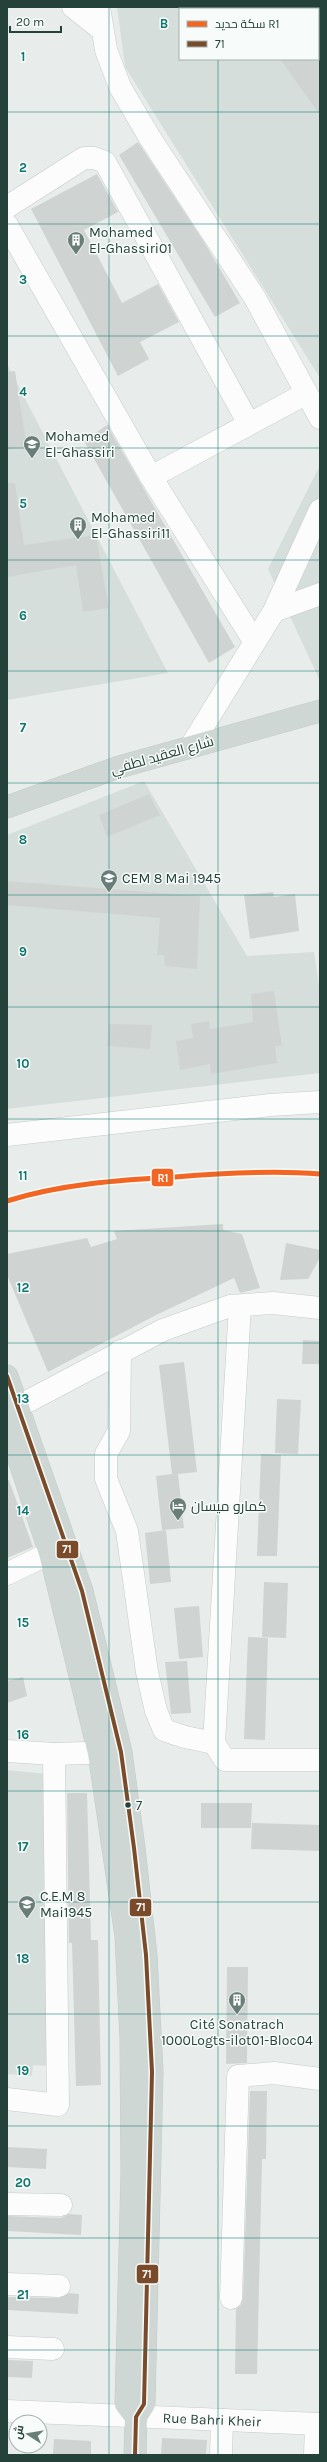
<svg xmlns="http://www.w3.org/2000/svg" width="327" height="2462" font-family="Karla,Cairo,sans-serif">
	<rect width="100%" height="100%" fill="#e8edeb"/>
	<path fill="#d6dedb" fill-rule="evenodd" d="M117,7H320V378L125,67ZM180,9H318V59H180Z
		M7,364L96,535L168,673L7,700Z
		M320,465V681L268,569Z
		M144,781L247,956L314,952L320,992V1073L7,1109V835Z
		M7,1770L48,1774V2066L33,2065L32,2076L7,2074Z"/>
	<path fill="#cfd4d2" d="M280,59H320V115Z
		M138,142L204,242L240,303L215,317L119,155Z
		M97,174L118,212L84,230L122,303L158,284L179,322L140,342L149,359L118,376L31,209Z
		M15,371L27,447L7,450V372Z
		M107,425L235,647L209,663L84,441Z
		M7,483H15L24,545L96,535L109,608L83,612L76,565L7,577Z
		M149,794L160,815L107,837L99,815Z
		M7,881L200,896L197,969L165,966L164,955H157L160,918L7,905Z
		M273,892L274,897L295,894L299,931L250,939L244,895Z
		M274,991L282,1046H275L277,1063L211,1074L210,1064L180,1070L176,1041L193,1038L191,1024L209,1021L210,1029L253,1022L251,994Z
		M109,1024L152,1025L150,1049L107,1046Z
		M223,1224V1230L242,1234L260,1288L240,1293L234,1278L154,1316L48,1372L7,1275V1254L87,1238L91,1247L117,1239L114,1231Z
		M286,1243L320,1250V1258L308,1279L280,1280Z
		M303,1340L320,1341V1364H302Z
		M184,1362L197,1472L178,1474L184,1528L162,1530L156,1476L172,1474L159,1365Z
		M277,1399L301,1400L298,1454L275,1453Z
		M261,1454L281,1455L277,1556H257Z
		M7,1480H9L33,1547L7,1558Z
		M166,1530L171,1582L150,1584L145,1533Z
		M264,1582L288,1583L286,1638L262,1637Z
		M199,1606L203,1657L179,1659L174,1608Z
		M248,1637L268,1638L265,1740L244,1739Z
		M187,1661L191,1713L171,1714L165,1662Z
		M23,1677L27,1696L7,1703V1681Z
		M67,1793H87L91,1940H98L101,2085L76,2086L72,1943H69Z
		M201,1803H252L251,1828H201Z
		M252,1823L320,1825V1851L251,1849Z
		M227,1967H248L247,2063L226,2064Z
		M250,2091H267L266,2159H262L257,2374H235L236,2309L241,2305L243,2298Z
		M7,2147L47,2149L46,2169L7,2167Z
		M69,2214L82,2215L81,2235L7,2231V2216L61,2218Z
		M69,2293L79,2294L78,2314L7,2310V2297L59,2298Z
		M7,2360L33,2361L32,2378L7,2377Z
		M162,2438L207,2440L206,2455H161Z
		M54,2439L91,2441V2455H53Z"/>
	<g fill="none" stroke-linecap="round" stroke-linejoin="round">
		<g stroke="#c5cac8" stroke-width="23">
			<g id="minor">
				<path d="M73,7L102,30"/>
				<path d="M99,7L106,50L120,87L150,138L255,298L320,418"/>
				<path d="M7,207L84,158H94L105,162L249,424"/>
				<path d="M7,225L151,477L254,641"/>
				<path d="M151,477L305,394"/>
				<path d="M274,611L320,594"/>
				<path d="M191,746L274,611L320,510"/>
				<path d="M7,1135L270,1105L320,1102"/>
				<path d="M240,1306L214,1743L225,1760H320"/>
				<path d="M120,1351L119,1431L106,1454V1479L127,1531L147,1672L156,1711L164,1730L185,1737L214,1743"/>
				<path d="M7,1414L19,1406L163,1330L230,1306L273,1303L320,1308"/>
				<path d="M7,1574L50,1553"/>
				<path d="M7,1751L54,1754L118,1752"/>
				<path d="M7,2099L58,2105L54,1754"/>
				<path d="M7,2204L61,2205"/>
				<path d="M7,2284L59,2286"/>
				<path d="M231,2298L238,2076L274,2073L320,2079"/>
				<path d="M7,2347L53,2349"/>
				<path id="s1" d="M7,2411L320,2424"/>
				<path d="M221,2455L222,2420"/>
				<path d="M315,2455L316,2424"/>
			</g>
		</g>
		<g stroke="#c3ccc9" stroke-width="23">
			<path id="major" d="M7,807L119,767L320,711
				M7,1376L82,1591L121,1752L134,1848L146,1955L152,2072L144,2404L136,2417L135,2455
				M7,1424L50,1553L99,1753L126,1936L131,2038L132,2174L126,2404L136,2417"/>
		</g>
		<use href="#minor" stroke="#fcfcfc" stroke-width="22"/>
		<use href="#major" stroke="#cfd7d5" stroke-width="22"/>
		<g stroke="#f7fbf9" stroke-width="7">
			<path id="bus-1" d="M7,1376L82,1591L121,1752L134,1848L146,1955L152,2072L144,2404L136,2417L135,2455"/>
		</g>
		<use href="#bus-1" stroke="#7a4b2a" stroke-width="4"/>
		<g stroke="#f7fbf9" stroke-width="8">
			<path id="rail-1" d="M7,1201C61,1184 119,1180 175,1177C222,1173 272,1170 320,1174"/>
		</g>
		<use href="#rail-1" stroke="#f26522" stroke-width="5"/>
	</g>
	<path fill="none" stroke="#0f766e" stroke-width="1" stroke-opacity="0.55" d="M109,7V2455M218,7V9M218,59V2455M7,112H320M7,224H320M7,336H320M7,448H320M7,560H320M7,671H320M7,783H320M7,895H320M7,1007H320M7,1119H320M7,1231H320M7,1343H320M7,1455H320M7,1567H320M7,1679H320M7,1791H320M7,1902H320M7,2014H320M7,2126H320M7,2238H320M7,2350H320"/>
	<defs>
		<g id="building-pin" transform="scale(0.9)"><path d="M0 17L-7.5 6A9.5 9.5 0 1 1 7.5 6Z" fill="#697e78" stroke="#f7fbf9"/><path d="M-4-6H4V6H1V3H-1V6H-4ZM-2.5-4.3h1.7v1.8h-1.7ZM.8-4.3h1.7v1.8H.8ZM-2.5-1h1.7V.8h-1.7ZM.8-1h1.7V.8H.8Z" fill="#fff"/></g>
		<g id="school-pin" transform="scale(0.9)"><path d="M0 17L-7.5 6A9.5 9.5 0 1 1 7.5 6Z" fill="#697e78" stroke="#f7fbf9"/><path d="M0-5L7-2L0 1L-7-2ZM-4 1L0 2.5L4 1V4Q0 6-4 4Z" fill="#fff"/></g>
		<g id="hotel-pin" transform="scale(0.9)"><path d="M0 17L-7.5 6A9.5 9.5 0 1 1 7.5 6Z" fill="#697e78" stroke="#f7fbf9"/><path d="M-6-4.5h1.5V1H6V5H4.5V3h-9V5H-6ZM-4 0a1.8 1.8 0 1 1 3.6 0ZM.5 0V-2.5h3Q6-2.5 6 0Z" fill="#fff"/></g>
	</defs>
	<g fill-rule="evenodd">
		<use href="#building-pin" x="76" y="240"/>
		<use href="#school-pin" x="32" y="444"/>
		<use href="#building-pin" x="78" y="525"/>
		<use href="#school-pin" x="109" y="878"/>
		<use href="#hotel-pin" x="178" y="1506"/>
		<use href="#school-pin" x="27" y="1904"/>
		<use href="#building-pin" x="237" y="2000"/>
	</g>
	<circle fill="#24423a" stroke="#f7fbf9" stroke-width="1.5" cx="128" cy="1805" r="3.5"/>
	<g text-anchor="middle" stroke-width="3" stroke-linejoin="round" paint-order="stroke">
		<g font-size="13" fill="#24423a" stroke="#f7fbf9" text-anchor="start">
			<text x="136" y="1810">7</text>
		</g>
		<g font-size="14" fill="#24423a" stroke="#f7fbf9" text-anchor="start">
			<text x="89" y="237">Mohamed<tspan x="89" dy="16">El-Ghassiri01</tspan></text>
			<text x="45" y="441">Mohamed<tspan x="45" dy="16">El-Ghassiri</tspan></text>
			<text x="91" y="522">Mohamed<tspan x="91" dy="16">El-Ghassiri11</tspan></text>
			<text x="122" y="883">CEM 8 Mai 1945</text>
			<text x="191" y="1511">كمارو ميسان</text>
			<text x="40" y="1901">C.E.M 8<tspan x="40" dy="16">Mai1945</tspan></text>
			<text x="237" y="2029" text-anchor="middle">Cité Sonatrach<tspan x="237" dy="16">1000Logts-ilot01-Bloc04</tspan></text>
		</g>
		<g font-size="14" fill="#24423a" stroke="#f7fbf9">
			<text transform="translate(162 755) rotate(-16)" y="5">شارع العقيد لطفي</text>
			<text dy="5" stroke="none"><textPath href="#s1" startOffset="205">Rue Bahri Kheir</textPath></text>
		</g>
	</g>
	<g font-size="13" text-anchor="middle" font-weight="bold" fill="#0f766e" stroke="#f7fbf9" stroke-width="3" stroke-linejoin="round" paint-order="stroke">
		<text x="164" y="28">B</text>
		<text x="23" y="61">1</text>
		<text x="23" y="172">2</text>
		<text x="23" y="284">3</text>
		<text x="23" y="396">4</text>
		<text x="23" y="508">5</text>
		<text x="23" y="620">6</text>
		<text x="23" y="732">7</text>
		<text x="23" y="844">8</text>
		<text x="23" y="956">9</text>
		<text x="23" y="1068">10</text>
		<text x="23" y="1180">11</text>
		<text x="23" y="1292">12</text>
		<text x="23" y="1403">13</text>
		<text x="23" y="1515">14</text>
		<text x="23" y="1627">15</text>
		<text x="23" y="1739">16</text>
		<text x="23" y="1851">17</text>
		<text x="23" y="1963">18</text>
		<text x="23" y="2075">19</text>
		<text x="23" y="2187">20</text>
		<text x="23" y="2299">21</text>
	</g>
	<g stroke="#f7fbf9" stroke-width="1.5">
		<rect x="151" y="1168" width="23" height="19" rx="4" fill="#f26522"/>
		<rect x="56" y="1540" width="23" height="19" rx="4" fill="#7a4b2a"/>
		<rect x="129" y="1898" width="23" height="19" rx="4" fill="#7a4b2a"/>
		<rect x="136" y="2264" width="23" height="20" rx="4" fill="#7a4b2a"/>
	</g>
	<g font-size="11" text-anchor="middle" font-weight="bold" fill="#fff">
		<text x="163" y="1182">R1</text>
		<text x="67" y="1553">71</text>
		<text x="141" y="1911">71</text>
		<text x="147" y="2278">71</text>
	</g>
	<rect width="327" height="2462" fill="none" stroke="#24423a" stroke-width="16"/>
	<rect x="179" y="8" width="140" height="52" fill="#f7fbf9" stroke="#a3b1ad"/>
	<rect x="187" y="21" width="20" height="6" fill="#f26522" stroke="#a3b1ad"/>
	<text x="215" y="28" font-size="12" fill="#24423a">سكة حديد R1</text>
	<rect x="187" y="41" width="20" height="6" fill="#7a4b2a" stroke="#a3b1ad"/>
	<text x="215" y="48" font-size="12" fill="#24423a">71</text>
	<g transform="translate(28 2434) rotate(282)"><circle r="19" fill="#f7fbf9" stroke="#a3b1ad"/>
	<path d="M0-3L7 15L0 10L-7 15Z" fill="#697e78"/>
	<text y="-6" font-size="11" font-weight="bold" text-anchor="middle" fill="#24423a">ش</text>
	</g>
	<path d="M10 26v6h51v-6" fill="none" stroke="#24423a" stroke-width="2"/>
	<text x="16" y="26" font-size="12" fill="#24423a" stroke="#f7fbf9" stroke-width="3" paint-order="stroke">20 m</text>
</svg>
